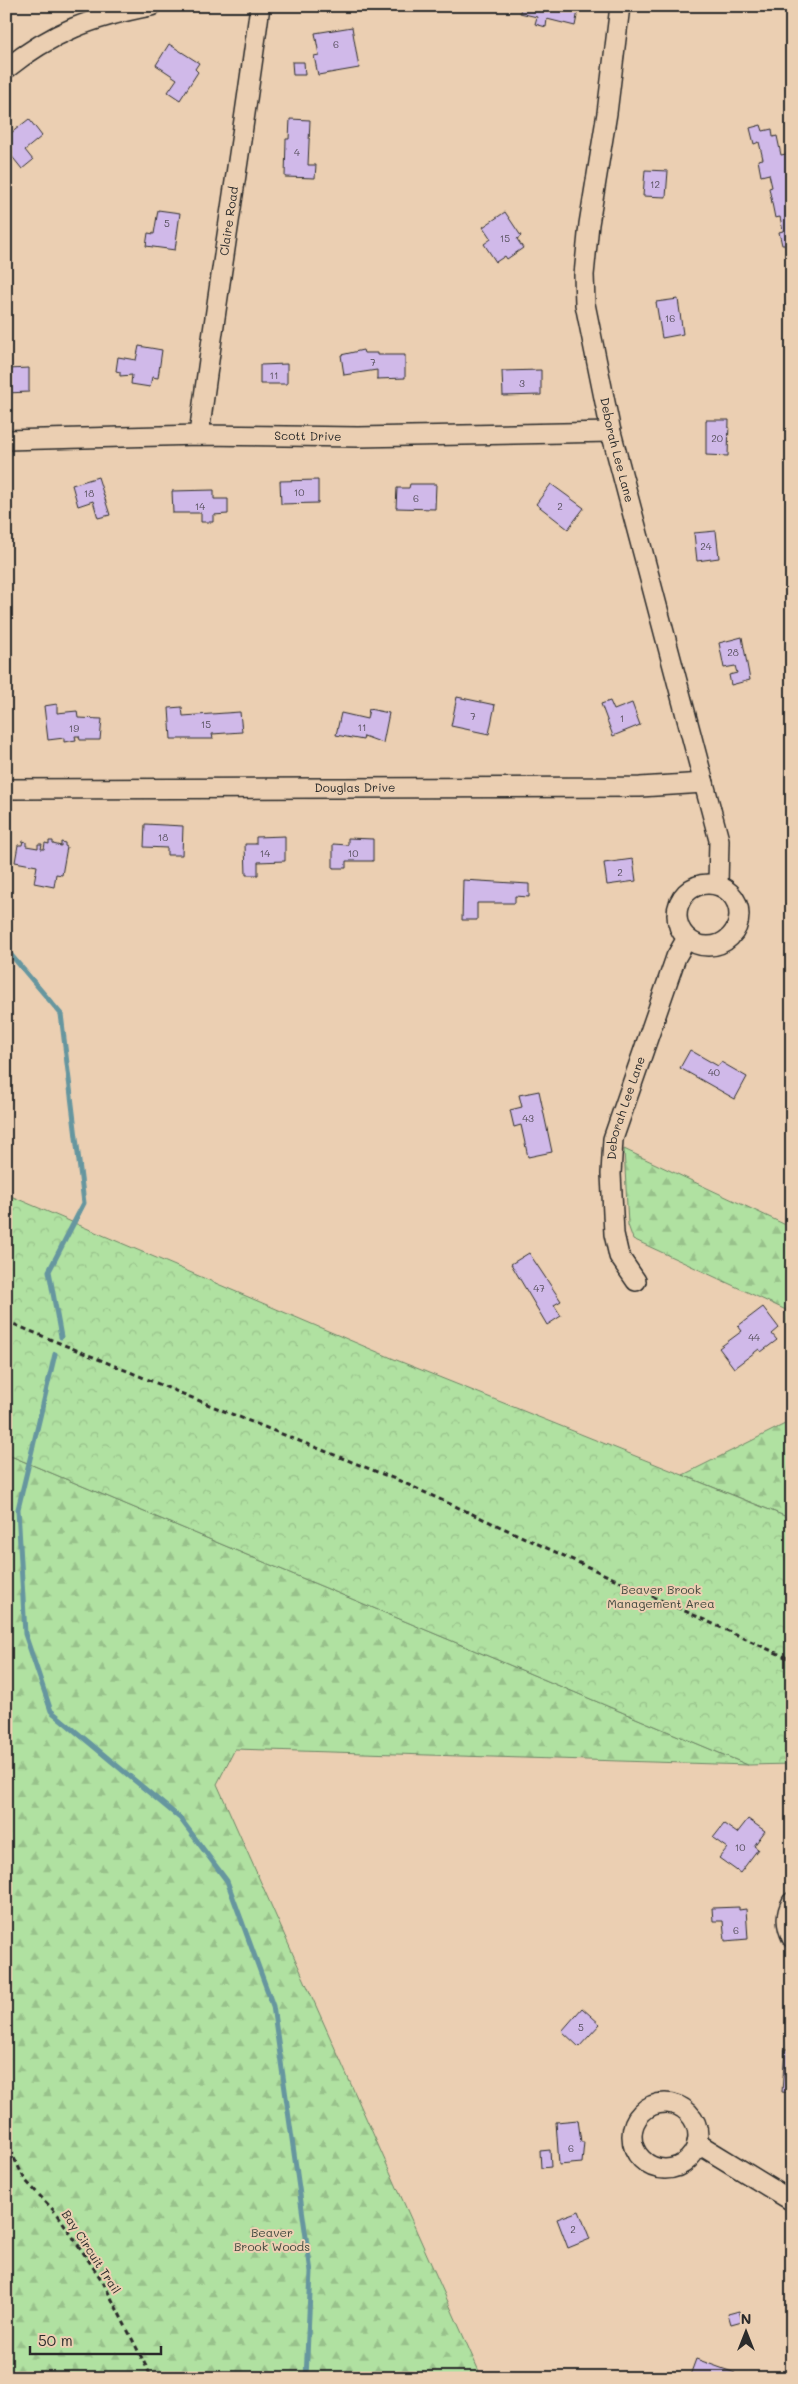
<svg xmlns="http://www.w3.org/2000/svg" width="798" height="2384" font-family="Mali,sans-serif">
	<defs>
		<pattern id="forest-firs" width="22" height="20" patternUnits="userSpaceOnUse" patternTransform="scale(1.25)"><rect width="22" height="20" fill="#b0e1a1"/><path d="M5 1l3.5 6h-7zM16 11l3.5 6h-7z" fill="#98c18b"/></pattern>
		<pattern id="park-crowns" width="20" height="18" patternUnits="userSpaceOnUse" patternTransform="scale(1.25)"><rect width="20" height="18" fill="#b0e1a1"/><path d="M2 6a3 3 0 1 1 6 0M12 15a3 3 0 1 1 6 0" fill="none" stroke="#98c18b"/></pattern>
	</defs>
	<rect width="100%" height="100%" fill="#ebcfb2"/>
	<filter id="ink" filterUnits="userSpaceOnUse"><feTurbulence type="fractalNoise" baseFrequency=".02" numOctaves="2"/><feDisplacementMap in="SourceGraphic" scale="10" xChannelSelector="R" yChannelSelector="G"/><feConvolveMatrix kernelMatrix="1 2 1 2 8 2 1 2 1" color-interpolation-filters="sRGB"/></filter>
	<g filter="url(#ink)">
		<path fill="url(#forest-firs)" stroke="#6e8666" d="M624,1149L788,1226L792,1304V1519L683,1475L789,1422L786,1310L633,1239L628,1225Z
			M6,1454L748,1765L235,1749L217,1784L482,2378H6Z"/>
		<path fill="url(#park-crowns)" stroke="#6e8666" d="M6,1194L394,1359L792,1519V1764L748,1765L6,1454Z"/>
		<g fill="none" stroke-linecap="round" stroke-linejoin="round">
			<path stroke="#66969f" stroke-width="5" d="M6,949L61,1014L84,1203L49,1271L61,1337
				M55,1354L18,1509L25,1634L51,1711L180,1818L227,1881L273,2006L311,2272L306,2378"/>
		</g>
		<path fill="#d0b9e9" stroke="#2b2b2b" d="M521,6H579L575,26L547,19L546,27L535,24L537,17L520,13Z
			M670,6H689V10L670,9Z
			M352,27L359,68L318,75L314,56L319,55L315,33Z
			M169,44L199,63L195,69L198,72L180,100L168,92L177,79L156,65Z
			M292,62H304L305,75H293Z
			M29,119L42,136L25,150L33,160L22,169L6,149V137Z
			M290,119L310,120L308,165H316L315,178L285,177L286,139H289Z
			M761,125L763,131L772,129L773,137L777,136L781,155L791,153L792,156V263H790L785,245H782L779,232L783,231L780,217L775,218L769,188L772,187L769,174L761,176L758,160L763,159L759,142L754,144L750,128Z
			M645,170L668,171L666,197L643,196Z
			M158,210L180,213L175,250L146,246L148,233L154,234Z
			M505,212L521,236L517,239L523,248L507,259L505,256L496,262L484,244L491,239L483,227Z
			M678,299L683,334L662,338L656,302Z
			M139,346L162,350L158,378L152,377L150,387L131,384L132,375L120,376V372L116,371L118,357L136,360Z
			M363,350L364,353H377V355H405V378L377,379V370L344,375L341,355Z
			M6,357L8,369L29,368V392L6,393Z
			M287,364V384H260V365Z
			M541,370V395L503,396L502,371Z
			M706,420H729L728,456L706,455Z
			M98,477L110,515L98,518L93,501L78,506L72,485Z
			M318,480V503L281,504L280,481Z
			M410,484H436L435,509L396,508L397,488H409Z
			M551,484L584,508L568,529L536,504Z
			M214,490V499H228V514L213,515V522H201V513H173L172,491Z
			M716,531L719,558L697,561L694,533Z
			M742,637L750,680L731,685L729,675L737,673L735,666L724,668L719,643Z
			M457,697L495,705L489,734L451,726Z
			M610,701L614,710L632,703L640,725L613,736L601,704Z
			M57,704V713L77,711L78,718L102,719L100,740H80L79,736H75L76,740L64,742V738L48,740L44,706Z
			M182,707L183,716L240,712L242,732L212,734L213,739H171L169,708Z
			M369,709L389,713L383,743L364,736L363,740L336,735L341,713L367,719Z
			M145,824L183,826L182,855H167V848L144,847Z
			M285,836V861L258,862V875H246L245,844H256V837Z
			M348,838L373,839V861H346V868H333V844L348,845Z
			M23,841L26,842V846L38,848V844H42L41,849H44L45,843L49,844V841H53V844L61,846V842L65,843V846L67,847L62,875L56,874L54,887L34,883L37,866L15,862L18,845H22Z
			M633,859L636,881L607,885L604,863Z
			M463,880L529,884V897L515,896V903H477V920H462Z
			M690,1050L718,1066L721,1062L747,1077L735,1099L680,1068Z
			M539,1091L552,1152L528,1157L521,1125L514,1127L510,1110L522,1107L519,1095Z
			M529,1253L561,1301L554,1305L561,1316L547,1325L511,1264Z
			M763,1307L779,1328L772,1334L777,1340L761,1352L759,1349L734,1368L719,1348L742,1331L738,1326Z
			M748,1819L765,1831L754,1846L758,1849L740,1873L719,1858L727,1848L713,1838L724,1824L737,1833Z
			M739,1907V1910L746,1909L748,1939L725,1941L723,1921H713L712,1908Z
			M582,2008L600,2024L579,2047L562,2031Z
			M789,2030H792V2093L782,2092L785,2049H788Z
			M578,2120L581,2142H584L582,2163L559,2165L556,2122Z
			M550,2150L551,2167L541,2168L540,2151Z
			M579,2211L590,2239L568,2248L557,2219Z
			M739,2311L742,2321L731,2324L728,2314Z
			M696,2359L735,2373L733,2378H689Z"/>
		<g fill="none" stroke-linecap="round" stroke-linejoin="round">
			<g stroke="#2b2b2b" stroke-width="22">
				<g id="minor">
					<path id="s1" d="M620,6L607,113L589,224L584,275L585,304L611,432L719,840L718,885"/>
					<path d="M6,69C52,32 93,17 151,6"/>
					<path id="s2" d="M199,435C217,292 241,150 260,6"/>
					<path id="s3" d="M6,440L199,435L358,437L611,432"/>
					<path id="s4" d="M6,789L640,787L704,783"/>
					<circle cx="708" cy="915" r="31"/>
					<path id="s5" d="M636,1281L619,1256L614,1234L611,1174L613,1139L676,957L687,938"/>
					<path d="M792,1902C785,1915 786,1925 792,1938"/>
					<circle cx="665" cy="2136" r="33"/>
					<path d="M697,2143L792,2201"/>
				</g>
			</g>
			<path stroke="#2b2b2b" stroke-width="3" stroke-dasharray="5 4" stroke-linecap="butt" d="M6,1321L229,1413L400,1481L792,1660
				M6,2142L25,2180L58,2215L103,2282L152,2378"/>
			<use href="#minor" stroke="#ebcfb2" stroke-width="19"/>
		</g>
	</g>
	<g text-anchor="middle" stroke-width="4" stroke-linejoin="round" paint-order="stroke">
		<g font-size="10" fill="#544e5a">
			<text x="336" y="48">6</text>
			<text x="297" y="156">4</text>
			<text x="655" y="188">12</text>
			<text x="167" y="227">5</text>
			<text x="505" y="242">15</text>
			<text x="670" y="322">16</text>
			<text x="373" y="366">7</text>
			<text x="274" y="379">11</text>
			<text x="522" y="387">3</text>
			<text x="717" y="442">20</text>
			<text x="299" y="496">10</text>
			<text x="89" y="497">18</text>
			<text x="416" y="502">6</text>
			<text x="200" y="510">14</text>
			<text x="560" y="510">2</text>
			<text x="706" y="550">24</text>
			<text x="733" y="656">28</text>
			<text x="473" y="720">7</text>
			<text x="622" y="722">1</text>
			<text x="206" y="728">15</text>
			<text x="362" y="731">11</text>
			<text x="74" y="732">19</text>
			<text x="163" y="841">18</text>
			<text x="265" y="857">14</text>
			<text x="353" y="857">10</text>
			<text x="620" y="876">2</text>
			<text x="714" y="1076">40</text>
			<text x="528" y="1122">43</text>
			<text x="539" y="1292">47</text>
			<text x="754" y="1341">44</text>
			<text x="740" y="1851">10</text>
			<text x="736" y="1934">6</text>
			<text x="581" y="2031">5</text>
			<text x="571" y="2152">6</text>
			<text x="573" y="2233">2</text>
		</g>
		<g font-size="12" fill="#2b2b2b" stroke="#ebcfb2">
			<text dy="4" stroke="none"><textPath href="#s2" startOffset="216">Claire Road</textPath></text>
			<text dy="4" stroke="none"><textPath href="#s3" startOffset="302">Scott Drive</textPath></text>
			<text dy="4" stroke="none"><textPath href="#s1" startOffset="450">Deborah Lee Lane</textPath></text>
			<text dy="4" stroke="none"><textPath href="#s4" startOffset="349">Douglas Drive</textPath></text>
			<text dy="4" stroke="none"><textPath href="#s5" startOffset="181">Deborah Lee Lane</textPath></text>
			<text transform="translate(91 2252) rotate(57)" y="4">Bay Circuit Trail</text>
		</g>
		<g font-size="12" fill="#3f463d" stroke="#ebcfb2">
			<text x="661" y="1594">Beaver Brook<tspan x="661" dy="14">Management Area</tspan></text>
			<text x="272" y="2237">Beaver<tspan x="272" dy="14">Brook Woods</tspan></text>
		</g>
	</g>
	<rect width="798" height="2384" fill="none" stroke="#ebcfb2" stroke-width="25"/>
	<rect x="12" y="12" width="773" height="2359" fill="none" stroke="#2b2b2b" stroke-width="2" filter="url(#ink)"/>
	<g transform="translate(746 2332)" stroke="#ebcfb2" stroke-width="4" paint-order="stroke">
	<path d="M0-4L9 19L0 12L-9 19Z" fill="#2b2b2b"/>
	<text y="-8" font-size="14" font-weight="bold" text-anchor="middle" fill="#2b2b2b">N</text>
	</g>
	<path d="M30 2346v8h131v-8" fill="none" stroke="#2b2b2b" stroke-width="2.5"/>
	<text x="38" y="2346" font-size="15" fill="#2b2b2b" stroke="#ebcfb2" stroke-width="4" paint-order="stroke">50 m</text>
</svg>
